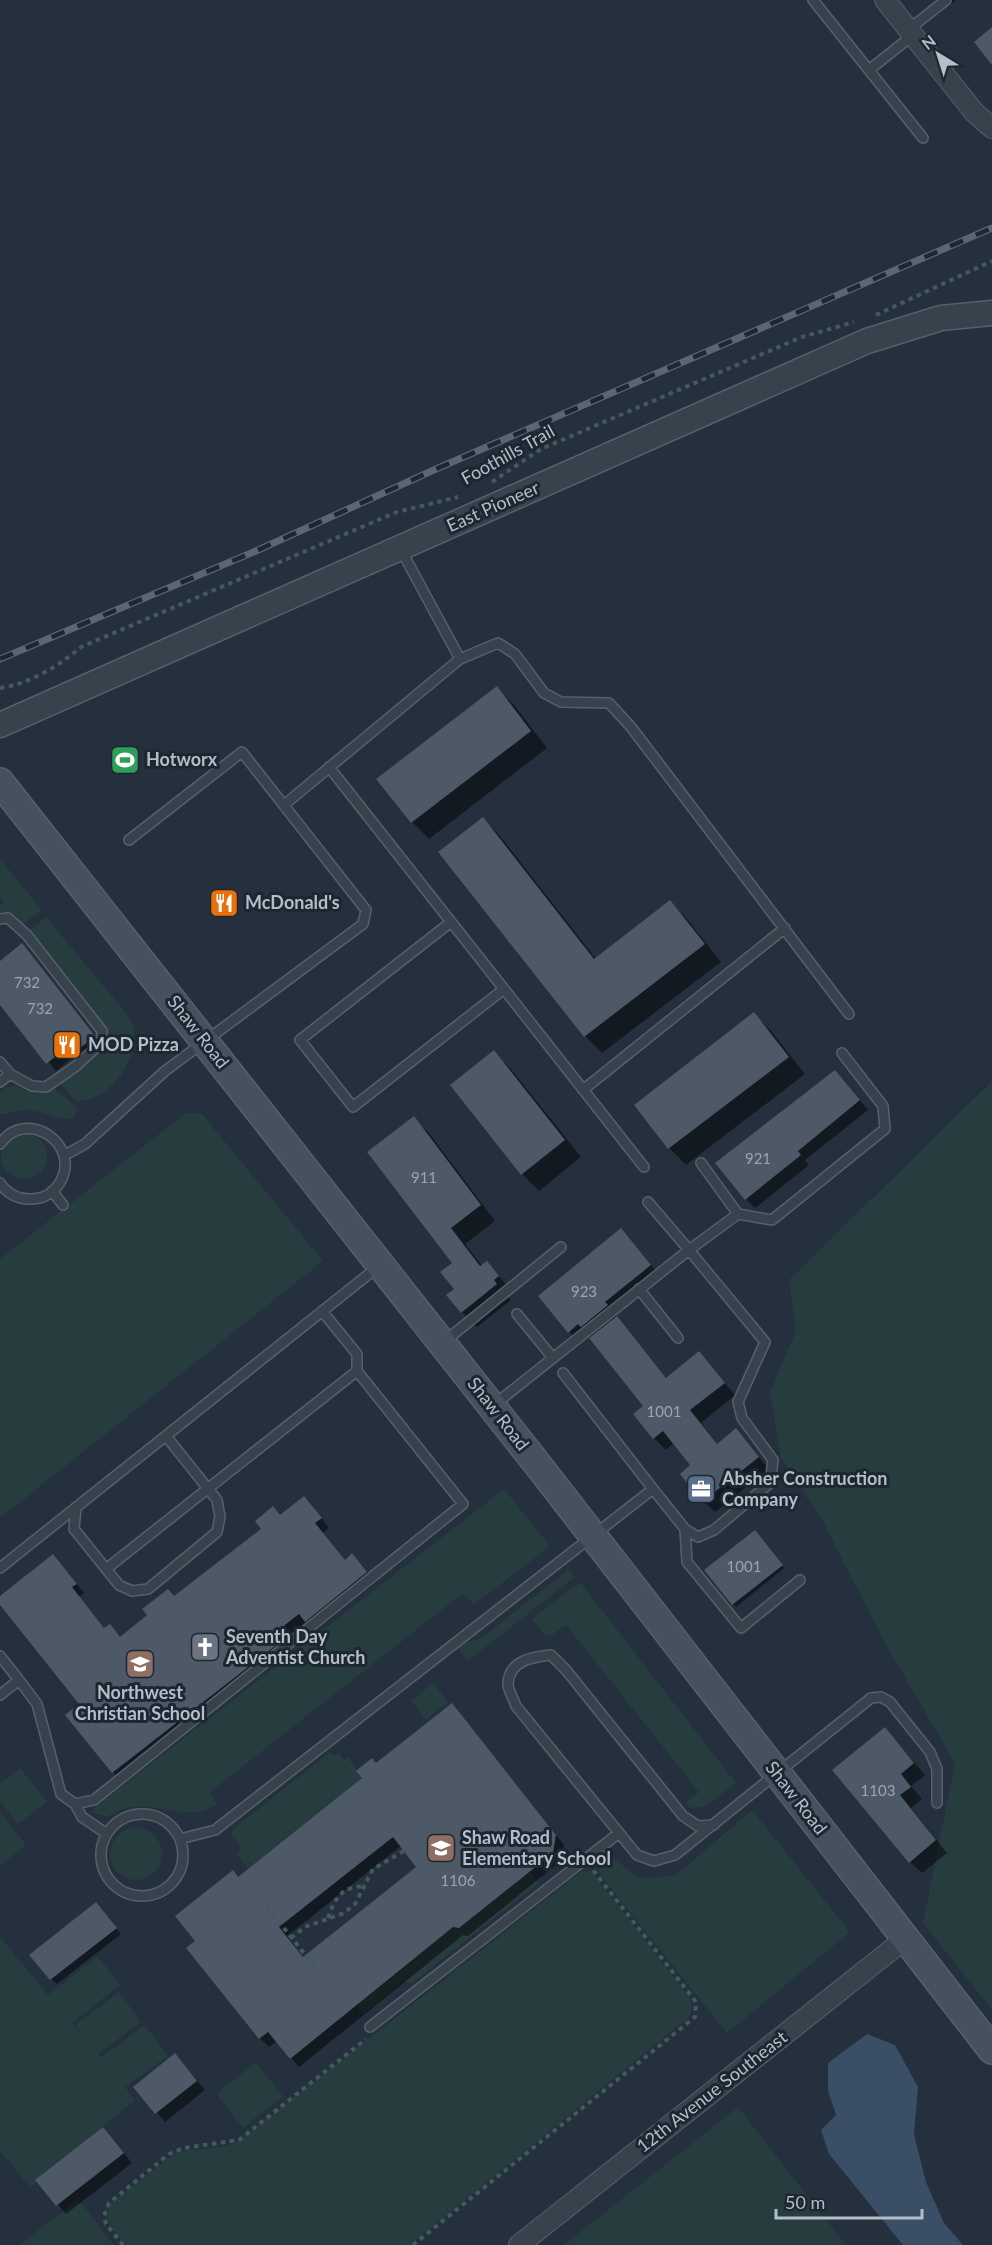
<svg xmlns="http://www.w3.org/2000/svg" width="992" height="2245" font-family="Lato,sans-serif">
	<rect width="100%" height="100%" fill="#24303d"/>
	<path fill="#263c3e" d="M0,859L42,910L23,924L14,914L0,912V906L4,903L0,897Z
		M46,917L131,1019C144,1052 113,1102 76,1101L60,1084L105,1046L108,1034L102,1022L30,930Z
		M992,1081V2010L923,1923L955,1763L886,1645L822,1520L781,1458L770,1392L796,1331L789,1280Z
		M16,1085C29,1094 40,1094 54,1088L77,1108L74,1119C57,1119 45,1112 29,1110C19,1108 10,1115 0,1114V1092L7,1087Z
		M186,1113L202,1114L323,1261L0,1518V1259Z
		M1 1156a23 23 0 1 1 46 0a23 23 0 1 1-46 0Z
		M504,1489L550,1546L474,1605L463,1593L210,1792L217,1805C210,1808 202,1812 194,1812C159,1813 140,1796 107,1817L93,1813V1809Z
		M569,1569L575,1577L468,1661L456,1645L480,1639Z
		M580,1582L736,1783L704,1807L690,1808L686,1802L699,1792L566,1625L552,1635L545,1636L532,1619Z
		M433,1683L448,1702L426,1720L411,1701Z
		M330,1752L334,1756L338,1753L344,1760L348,1757L362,1778L256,1878L236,1853L242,1848L231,1835L233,1829Z
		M20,1768L47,1802L18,1824L0,1801V1784Z
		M752,1810L850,1932L727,2033L597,1871L613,1858L640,1878L675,1876Z
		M0,1811L26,1845L0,1866Z
		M110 1854a26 26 0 1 1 52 0a26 26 0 1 1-52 0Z
		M530,1871L539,1883L412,1983L403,1981L363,2014L348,1995L453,1927Z
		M588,1871L592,1872L689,1997L692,2007L689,2017L410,2245H126L109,2225L107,2218L111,2203L170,2157L182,2151L226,2146L237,2142L581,1872Z
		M0,1937L48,1995L98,1956L120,1985L72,2023L85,2039L75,2025L119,1992L141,2022L98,2054L100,2058L145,2025L168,2056L125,2087L135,2100L30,2187L0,2151Z
		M256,2062L283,2096L243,2128L216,2094Z
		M738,2107L846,2245H564Z
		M78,2199L114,2245H20Z"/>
	<path fill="#3a4f65" d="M867,2034L895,2045L918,2087L914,2134L926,2182L944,2223L963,2245H903L829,2154L821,2130L836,2115L828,2091V2063Z"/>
	<path fill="#0007" fill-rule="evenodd" d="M943,0H956L948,6Z
		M497,688L514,705L547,748L429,839L412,822Z
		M483,819L500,836L596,959L670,902L687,919L721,962L602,1053L585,1036Z
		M22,945L102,1046L84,1061L77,1054L56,1071L0,1002V963Z
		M754,1014L771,1031L805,1074L686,1165L669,1148L636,1105Z
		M494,1052L511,1069L581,1157L539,1191L522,1174Z
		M843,1080L868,1110L805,1160L809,1165L755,1208L746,1199Z
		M413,1118L429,1133L495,1221L465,1244L482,1266L487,1263L513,1292L508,1296L511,1300L477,1327L462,1312L456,1289L454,1263Z
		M632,1242L661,1277L616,1314L618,1319L667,1379L699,1353L735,1395L701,1423L718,1445L736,1430L769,1469L715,1512L703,1501L692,1466L674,1443L666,1450L654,1438L646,1406L590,1336L581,1343L569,1332Z
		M312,1506L329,1528L323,1533L345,1561L361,1564L375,1582L315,1630L308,1623L280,1645L286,1653L121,1781L113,1772L82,1704L0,1602V1598L61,1564L84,1593L79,1597L105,1629L109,1626L121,1638L280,1516Z
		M757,1534L784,1568L736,1607L706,1570Z
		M460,1714L564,1845L561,1861L468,1936L463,1935L299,2067L277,2041L269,2047L260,2038L189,1948L197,1941L239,1878L364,1779ZM401,1846L418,1868L304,1958L287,1936Z
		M885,1729L925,1775L911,1786L922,1799L911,1808L947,1853L922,1873L910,1862Z
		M101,1910L121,1934L57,1984L51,1979Z
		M175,2055L205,2090L165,2122L136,2087Z
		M103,2128L132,2163L66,2214L37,2180Z"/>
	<path fill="#4d5967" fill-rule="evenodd" d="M992,27V65L974,42Z
		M497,686L531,731L411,823L376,779Z
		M483,817L594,959L670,900L705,944L584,1037L438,852Z
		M22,943L95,1036L74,1053L69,1046L46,1064L0,1005V961Z
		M754,1012L789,1057L668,1149L634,1105Z
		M494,1050L565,1140L521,1175L450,1085Z
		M835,1070L860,1100L798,1151L801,1155L745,1200L715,1163Z
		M414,1116L481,1205L451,1228L480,1266L487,1261L499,1276L494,1280L497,1284L461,1313L446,1295L454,1289L440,1272L452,1263L367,1152Z
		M621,1228L651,1265L605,1302L608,1305L581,1327L578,1324L568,1333L538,1296Z
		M617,1316L666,1378L699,1351L725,1383L690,1410L717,1444L736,1428L759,1457L702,1502L680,1474L690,1465L663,1431L653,1439L633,1414L643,1406L589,1338Z
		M304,1496L322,1518L315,1523L345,1560L352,1553L367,1572L305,1622L299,1614L272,1635L279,1643L112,1773L65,1715L79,1704L0,1605V1596L53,1554L77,1584L72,1587L104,1628L110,1624L120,1637L147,1615L142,1609L168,1589L174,1596L261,1529L255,1521L273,1506L280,1515Z
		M755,1530L783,1565L732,1605L704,1570Z
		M452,1703L556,1835L553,1853L459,1928L453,1927L290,2059L268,2032L259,2039L186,1948L195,1941L175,1916L233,1870L238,1877L362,1778L356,1771L372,1758L376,1763ZM393,1837L416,1867L303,1957L279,1927Z
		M885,1727L914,1763L901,1774L911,1787L900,1795L936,1840L909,1863L832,1770Z
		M96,1902L117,1928L50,1980L29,1955Z
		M175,2053L197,2081L155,2114L133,2087Z
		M103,2127L124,2153L56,2206L35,2180Z"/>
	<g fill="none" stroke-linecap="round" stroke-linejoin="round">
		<g stroke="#56606b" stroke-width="12">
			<path id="service" d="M813,0L923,138
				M908,30L946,0
				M869,70L913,35
				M460,659L498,643L515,654L544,693L561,702L609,703L631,727L849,1014
				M329,767L504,989L353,1107L300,1040L451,922
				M284,805L460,659L400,548
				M0,919L8,918L27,935L102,1031L101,1043L76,1066L46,1087L32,1086L10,1074
				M504,989L644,1167
				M0,1062L10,1074L0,1082
				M583,1090L785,928
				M0,1144C26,1106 84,1145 59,1184C53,1193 43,1199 32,1199C19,1200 7,1194 0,1183
				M65,1155L85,1144L165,1071L363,924L366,910L242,752L129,840
				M701,1163L738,1214
				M52,1191L63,1205
				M648,1202L689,1250L738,1214L772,1220L885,1129L883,1106L842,1053
				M639,1289L678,1338
				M517,1314L553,1358
				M445,1341L561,1247
				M563,1373L653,1489
				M76,1507L74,1529L119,1585L132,1591L148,1589L217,1532L220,1517L217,1500L166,1436
				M685,1529L687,1562L741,1628L800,1580
				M0,1568L379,1266
				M106,1569L357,1371V1354L322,1311
				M0,1656L19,1680L0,1695
				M19,1680L37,1704L61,1794L75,1804L94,1800L463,1504L357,1371
				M75,1804L82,1817L107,1834
				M101 1855a41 41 0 1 1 82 0a41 41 0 1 1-82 0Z
				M714,1825L698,1826L683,1816L566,1670L551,1655C533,1657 509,1660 508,1684C508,1690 514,1700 516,1706L637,1855L654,1861L675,1855L871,1698L881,1697L890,1702L930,1752L937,1769V1803
				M180,1839L215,1830L653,1489L685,1529L698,1537L714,1530L770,1483L773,1460L742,1418L738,1402L765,1342L689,1250L494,1405
				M370,2027L619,1833"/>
		</g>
		<g stroke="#56606b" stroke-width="22">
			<path id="minor" d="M885,0L974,112L992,128
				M519,2245L905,1939"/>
		</g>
		<g stroke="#56606b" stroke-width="27">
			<path id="tertiary" d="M0,725L867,341L941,318L992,313"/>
		</g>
		<g stroke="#56606b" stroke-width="30">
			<path id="secondary" d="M0,782L538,1465L992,2050"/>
		</g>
		<path stroke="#44595b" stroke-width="4" stroke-dasharray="4.5 4.5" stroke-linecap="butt" d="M876,315L992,261
			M492,482L541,449L802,337L854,322
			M0,688C29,684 59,666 81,647L397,512L458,497
			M267,1907L319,1972
			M328,1918C335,1898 341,1887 364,1886
			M291,1938L305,1927L344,1913L355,1904L373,1869L404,1851
			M123,2245L106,2224L104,2216L109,2203L169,2154L184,2148L239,2140L366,2039
			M413,2245L695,2017L696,2002L593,1870"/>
		<use href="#service" stroke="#38424d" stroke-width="9"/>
		<use href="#minor" stroke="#38424d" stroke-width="20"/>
		<use href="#tertiary" stroke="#38424d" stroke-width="24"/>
		<use href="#secondary" stroke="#465160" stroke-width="27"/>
		<g stroke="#5a6674" stroke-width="7">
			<path id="rail" d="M0,659L256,551L436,469L992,228"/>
		</g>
		<use href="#rail" stroke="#1d2732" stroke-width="4.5" stroke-dasharray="14" stroke-linecap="butt"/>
	</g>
	<defs>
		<g id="stadium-square" transform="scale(1.5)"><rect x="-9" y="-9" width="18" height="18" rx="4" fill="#2e9e5b" stroke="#1d2732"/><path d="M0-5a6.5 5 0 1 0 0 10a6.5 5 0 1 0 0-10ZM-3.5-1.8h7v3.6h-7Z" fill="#fff"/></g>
		<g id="restaurant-square" transform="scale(1.5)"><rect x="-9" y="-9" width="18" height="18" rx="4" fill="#e8710a" stroke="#1d2732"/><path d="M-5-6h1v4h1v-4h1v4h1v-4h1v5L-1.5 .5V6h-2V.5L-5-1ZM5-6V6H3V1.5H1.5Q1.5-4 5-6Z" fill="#fff"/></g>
		<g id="office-square" transform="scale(1.5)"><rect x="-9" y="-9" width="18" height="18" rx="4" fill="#5c6f8a" stroke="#1d2732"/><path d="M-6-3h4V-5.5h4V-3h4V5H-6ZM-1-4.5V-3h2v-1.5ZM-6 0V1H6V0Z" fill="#fff"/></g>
		<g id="church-square" transform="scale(1.5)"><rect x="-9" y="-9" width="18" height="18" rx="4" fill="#6b7280" stroke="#1d2732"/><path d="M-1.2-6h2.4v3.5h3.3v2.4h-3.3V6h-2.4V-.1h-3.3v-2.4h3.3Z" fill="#fff"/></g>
		<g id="school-square" transform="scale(1.5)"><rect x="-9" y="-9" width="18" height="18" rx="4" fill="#8d6e63" stroke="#1d2732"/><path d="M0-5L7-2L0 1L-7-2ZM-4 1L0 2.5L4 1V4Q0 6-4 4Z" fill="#fff"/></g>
	</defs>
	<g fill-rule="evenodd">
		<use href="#stadium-square" x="125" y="760"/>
		<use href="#restaurant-square" x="224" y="903"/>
		<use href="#restaurant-square" x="67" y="1045"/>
		<use href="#office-square" x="701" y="1489"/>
		<use href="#church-square" x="205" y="1647"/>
		<use href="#school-square" x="140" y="1664"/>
		<use href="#school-square" x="441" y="1848"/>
	</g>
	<g text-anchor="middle" stroke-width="6" stroke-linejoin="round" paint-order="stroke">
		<g font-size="15" fill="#9aa4b0">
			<text x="27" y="988">732</text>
			<text x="40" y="1014">732</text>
			<text x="758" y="1164">921</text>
			<text x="424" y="1183">911</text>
			<text x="584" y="1297">923</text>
			<text x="664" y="1417">1001</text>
			<text x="744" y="1572">1001</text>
			<text x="878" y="1796">1103</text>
			<text x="458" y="1886">1106</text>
		</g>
		<g font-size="18" fill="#b4bdc8" stroke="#1d2732">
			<text transform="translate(508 455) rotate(-29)" y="6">Foothills Trail</text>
			<text transform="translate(493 507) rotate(-24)" y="6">East Pioneer</text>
			<text transform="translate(198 1032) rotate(52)" y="6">Shaw Road</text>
			<text transform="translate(498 1414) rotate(52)" y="6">Shaw Road</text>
			<text transform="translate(796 1798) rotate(52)" y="6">Shaw Road</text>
			<text transform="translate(712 2092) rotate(-38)" y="6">12th Avenue Southeast</text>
		</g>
		<g font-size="18" font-weight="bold" fill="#b4bdc8" stroke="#1d2732" text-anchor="start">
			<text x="146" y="766">Hotworx</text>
			<text x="245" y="909">McDonald's</text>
			<text x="88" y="1051">MOD Pizza</text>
			<text x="722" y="1485">Absher Construction<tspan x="722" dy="21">Company</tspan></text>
			<text x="226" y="1643">Seventh Day<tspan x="226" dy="21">Adventist Church</tspan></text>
			<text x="140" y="1699" text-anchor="middle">Northwest<tspan x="140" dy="21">Christian School</tspan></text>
			<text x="462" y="1844">Shaw Road<tspan x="462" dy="21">Elementary School</tspan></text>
		</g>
	</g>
	<g transform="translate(938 54) rotate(322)" stroke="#1d2732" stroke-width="4.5" paint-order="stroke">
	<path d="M0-4.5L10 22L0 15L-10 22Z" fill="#b4bdc8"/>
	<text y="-9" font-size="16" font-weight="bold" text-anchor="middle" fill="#b4bdc8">N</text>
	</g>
	<path d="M776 2209v9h146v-9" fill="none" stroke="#b4bdc8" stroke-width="3"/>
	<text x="785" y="2209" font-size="18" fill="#b4bdc8" stroke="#1d2732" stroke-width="4.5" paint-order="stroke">50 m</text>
</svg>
